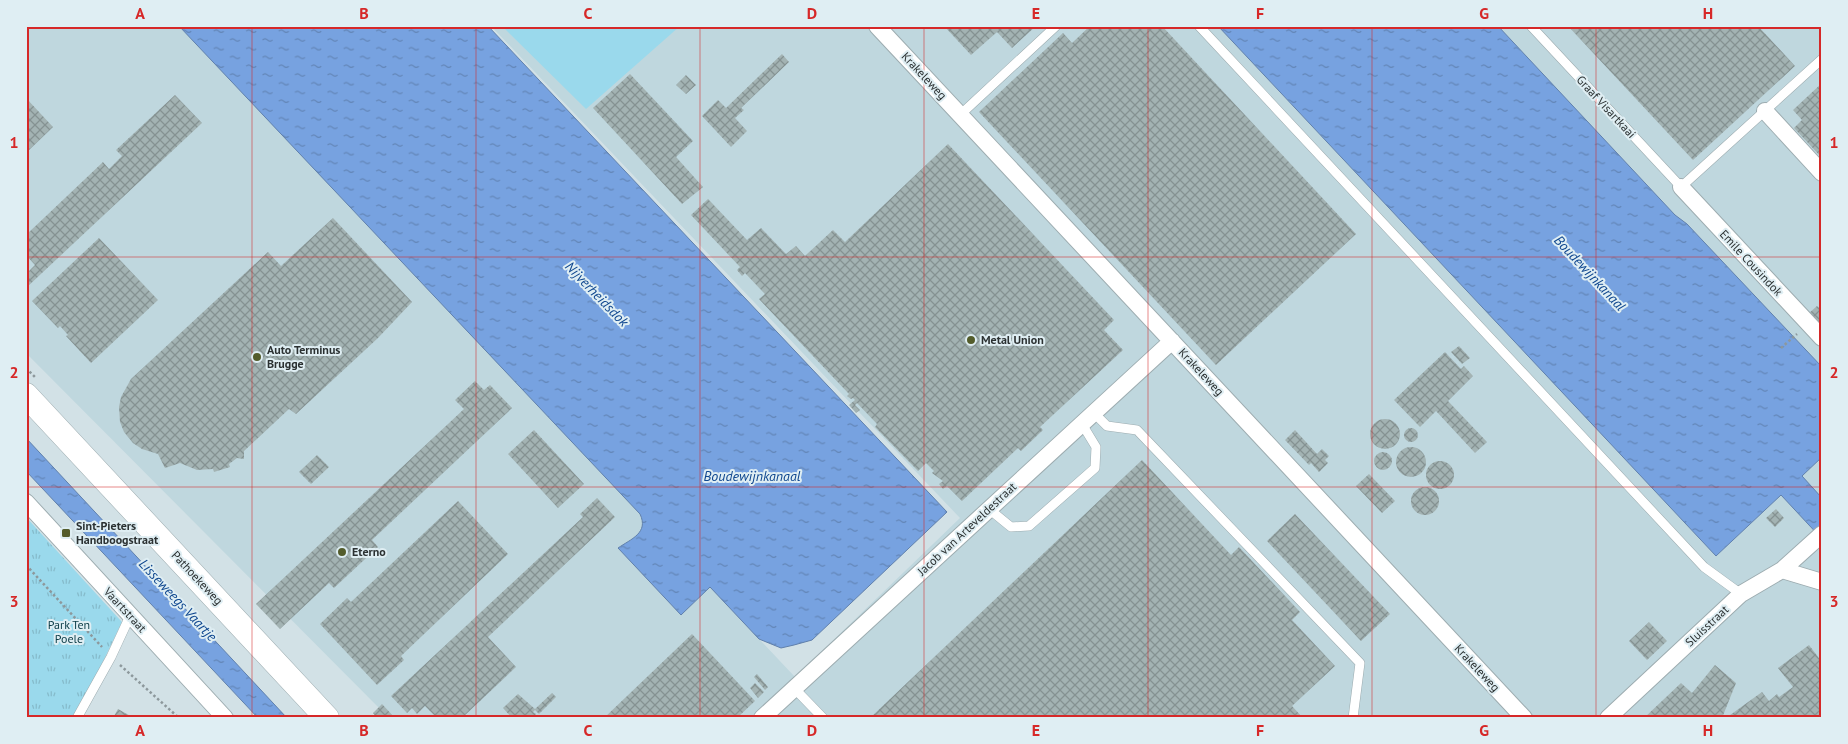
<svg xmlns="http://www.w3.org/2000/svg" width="1848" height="744" font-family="'PT Sans',sans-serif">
	<defs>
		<pattern id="park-tufts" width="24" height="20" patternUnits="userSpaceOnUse" patternTransform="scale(1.25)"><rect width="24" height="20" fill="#9ad9ec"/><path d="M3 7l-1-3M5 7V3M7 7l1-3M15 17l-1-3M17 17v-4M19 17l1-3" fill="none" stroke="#85bbcb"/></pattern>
		<pattern id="water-ripples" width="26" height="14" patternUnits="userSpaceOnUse" patternTransform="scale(1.25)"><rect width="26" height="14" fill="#77a2e0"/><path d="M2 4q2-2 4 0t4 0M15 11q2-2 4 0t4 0" fill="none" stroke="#6285b6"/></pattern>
		<pattern id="building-cross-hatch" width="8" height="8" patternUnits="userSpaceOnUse" patternTransform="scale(1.25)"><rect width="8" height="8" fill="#a3b3b3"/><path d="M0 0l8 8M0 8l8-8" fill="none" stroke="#859292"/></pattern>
	</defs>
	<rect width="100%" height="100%" fill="#d2e1e6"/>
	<path fill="#bfd7de" d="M26,26H180L795,677L960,518L491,26H1218L1716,556L1781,495L1822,539V718H389L26,353Z
		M1498,26H1822V367L1687,224L1675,215Z
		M1822,457V498L1802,476Z"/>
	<path fill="#9ad9ec" d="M502,26H680L586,109Z"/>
	<path fill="url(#park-tufts)" d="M26,517L122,622L76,718H26Z"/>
	<path fill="url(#water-ripples)" stroke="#6080ac" d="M179,26H488L947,512L812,640L794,645L781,648L759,639L710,587L681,615L618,548C631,539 649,533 640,514Z
		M1218,26H1498L1675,215L1687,224L1822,367V457L1802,476L1822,498V539L1781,495L1716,556Z
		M26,438L287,718H258L26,471Z"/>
	<path fill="url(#building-cross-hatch)" d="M944,26H1036L1012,48L997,32L971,55Z
		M1090,26H1162L1356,234L1216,365L979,112L1063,33L1072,43Z
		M1568,26H1758L1795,66L1693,160Z
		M782,54L789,62L741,108L744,110L735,118L747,131L731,147L702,116L718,100L726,108Z
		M630,74L693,141L676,157L703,187L682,204L593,108Z
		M686,75L696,85L686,94L676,85Z
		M1822,83V158L1794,128L1802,120L1793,110Z
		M175,95L202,123L26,288V274L35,265L26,255V235L103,162L109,169L122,156L116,150Z
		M26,98L53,127L26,153Z
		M948,144L1114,320L1104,330L1123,350L1040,427L1043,430L1021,451L1018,448L962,501L947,486L943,489L939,484L943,481L932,473L934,471L926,463L918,471L875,427L877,424L857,403L855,405L860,410L856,413L849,405L855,400L853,398L851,399L847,396L849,394L759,299L765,294L745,273L742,276L737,270L740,267L691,215L708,199L747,240L761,228L786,254L796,246L805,256L833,230L845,242Z
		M333,218L412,302L378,338L296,414L289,409L244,451V459L237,458L229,464L230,467L214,472L213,469L197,470L180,463L165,468L158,454L142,449L133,443L124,432L120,422L119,407L121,397L131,379L268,252L281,266Z
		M99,238L158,300L91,363L66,336L68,335L60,326L58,328L32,301Z
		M1817,306L1822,310V329L1808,314Z
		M1459,346L1470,358L1462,364L1451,352Z
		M1445,352L1461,369L1464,366L1473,376L1448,401L1487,442L1475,453L1436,411L1420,427L1394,400Z
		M475,381L484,390L490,385L512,408L372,540L378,547L334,588L329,583L280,629L256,604L464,409L455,400Z
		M1370 434a15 15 0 1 1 30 0a15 15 0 1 1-30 0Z
		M1404 435a7 7 0 1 1 14 0a7 7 0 1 1-14 0Z
		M534,430L584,484L558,508L508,454Z
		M1295,430L1317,454L1322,449L1329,456L1325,460L1328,463L1319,472L1311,463L1309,465L1285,440Z
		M1396 462a15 15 0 1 1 30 0a15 15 0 1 1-30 0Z
		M1374 461a9 9 0 1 1 18 0a9 9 0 1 1-18 0Z
		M317,455L329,467L311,484L299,472Z
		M1142,460L1231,555L1239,547L1300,612L1292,620L1335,666L1292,706L1303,718H870Z
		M1426 475a14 14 0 1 1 28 0a14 14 0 1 1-28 0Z
		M1369,474L1395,501L1382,513L1356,486Z
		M1411 501a14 14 0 1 1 28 0a14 14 0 1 1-28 0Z
		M597,498L615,517L488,637L516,667L462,718H437L425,706L417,714L412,708L407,713L391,696L583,517L580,514Z
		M458,501L508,554L401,656L404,660L377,685L320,624L347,598L351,602Z
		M1776,509L1784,518L1775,527L1766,518Z
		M1295,514L1390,614L1361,641L1267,541Z
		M1649,622L1667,641L1647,660L1629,641Z
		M692,634L755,701L737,718H604Z
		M1809,645L1822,662V718H1726L1762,692L1769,701L1777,694L1779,697L1793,687L1778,668Z
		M1715,665L1736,683L1722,718H1644L1681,683L1692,693Z
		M757,674L768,687L765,690L754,677Z
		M755,683L764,692L758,698L750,688Z
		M552,693L556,697L539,714L535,710L533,712L536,714L532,718H512L503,708L518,694L535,709Z
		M382,704L395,718H377L373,713Z
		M118,709L134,718H113Z"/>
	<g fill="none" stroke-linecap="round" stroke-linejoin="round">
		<g stroke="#9dacb0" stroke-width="10">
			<path id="lane" d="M1199,26L1704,567L1741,594
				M1531,26L1681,187L1822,59
				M960,115L1056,26
				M1094,413L1107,426L1137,430L1360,663L1353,718
				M989,509L1011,527L1029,526L1095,468L1096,447L1082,424
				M794,688L823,718
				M77,718L111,657L130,616"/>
		</g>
		<g stroke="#9dacb0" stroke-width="18">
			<path id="street" d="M877,26L1524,718
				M1765,111L1822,173
				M1681,187L1822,338
				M26,502L225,718
				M1782,570L1822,582
				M762,718L1172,341
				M1608,718L1741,594L1782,570L1822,534"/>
		</g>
		<g stroke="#9dacb0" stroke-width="25">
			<path id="secondary" d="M26,395L327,718"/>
		</g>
		<path stroke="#8d989c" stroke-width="2.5" stroke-dasharray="2.5 2.5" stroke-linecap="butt" d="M1781,348L1797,334
			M26,368L35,377
			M26,565L102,647
			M120,665L179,718"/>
		<use href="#lane" stroke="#fff" stroke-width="9"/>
		<use href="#street" stroke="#fff" stroke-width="16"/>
		<use href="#secondary" stroke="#fff" stroke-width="24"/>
	</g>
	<path fill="none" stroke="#d62828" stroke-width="1" stroke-opacity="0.55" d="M252,26V718M476,26V718M700,26V718M924,26V718M1148,26V718M1372,26V718M1596,26V718M26,257H1822M26,487H1822"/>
	<g fill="#535c2b" stroke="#dfeef3" stroke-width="2">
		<circle cx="971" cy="340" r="5"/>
		<circle cx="257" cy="357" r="5"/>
		<rect x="61" y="528" width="10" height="10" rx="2.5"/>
		<circle cx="342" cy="552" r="5"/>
	</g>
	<g text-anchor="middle" stroke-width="4" stroke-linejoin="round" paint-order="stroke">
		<g font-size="12" fill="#2b3132" stroke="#dfeef3">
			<text transform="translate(924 76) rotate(47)" y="4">Krakeleweg</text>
			<text transform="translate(1606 107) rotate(47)" y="4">Graaf Visartkaai</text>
			<text transform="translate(1751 263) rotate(47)" y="4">Emile Cousindok</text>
			<text transform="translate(1201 372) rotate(47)" y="4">Krakeleweg</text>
			<text transform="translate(967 529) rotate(-43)" y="4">Jacob van Arteveldestraat</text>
			<text transform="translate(197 578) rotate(47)" y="4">Pathoekeweg</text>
			<text transform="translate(125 610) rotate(47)" y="4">Vaartstraat</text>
			<text transform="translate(1707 626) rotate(-43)" y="4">Sluisstraat</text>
			<text transform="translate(1477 668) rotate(47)" y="4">Krakeleweg</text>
		</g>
		<g font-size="12" font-weight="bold" fill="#2b3132" stroke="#dfeef3" text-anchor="start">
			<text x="981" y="344">Metal Union</text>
			<text x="267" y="354">Auto Terminus<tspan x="267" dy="14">Brugge</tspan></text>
			<text x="76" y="530">Sint-Pieters<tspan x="76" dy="14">Handboogstraat</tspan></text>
			<text x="352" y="556">Eterno</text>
		</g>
		<g font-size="12" fill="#0c3c47" stroke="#dfeef3">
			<text x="69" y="629">Park Ten<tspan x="69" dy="14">Poele</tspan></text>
		</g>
		<g font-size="14" font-style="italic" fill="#0f478f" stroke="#dfeef3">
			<text transform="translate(1590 273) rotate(47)" y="5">Boudewijnkanaal</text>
			<text transform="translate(597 294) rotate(46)" y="5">Nijverheidsdok</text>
			<text x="752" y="481">Boudewijnkanaal</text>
			<text transform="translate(178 600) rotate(47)" y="5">Lisseweegs Vaartje</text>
		</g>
	</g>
	<rect width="1848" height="744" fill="none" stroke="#dfeef3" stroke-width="55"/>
	<rect x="28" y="28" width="1792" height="688" fill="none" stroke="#d62828" stroke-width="2"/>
	<g font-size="16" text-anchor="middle" font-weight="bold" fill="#d62828">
		<text x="140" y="19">A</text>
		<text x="364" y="19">B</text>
		<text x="588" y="19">C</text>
		<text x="812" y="19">D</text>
		<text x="1036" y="19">E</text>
		<text x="1260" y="19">F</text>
		<text x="1484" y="19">G</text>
		<text x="1708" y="19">H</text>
		<text x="14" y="148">1</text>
		<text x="1834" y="148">1</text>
		<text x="14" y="378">2</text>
		<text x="1834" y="378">2</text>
		<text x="14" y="607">3</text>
		<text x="1834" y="607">3</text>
		<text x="140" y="736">A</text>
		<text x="364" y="736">B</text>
		<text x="588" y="736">C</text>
		<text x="812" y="736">D</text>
		<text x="1036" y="736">E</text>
		<text x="1260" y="736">F</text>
		<text x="1484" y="736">G</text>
		<text x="1708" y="736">H</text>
	</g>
</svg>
